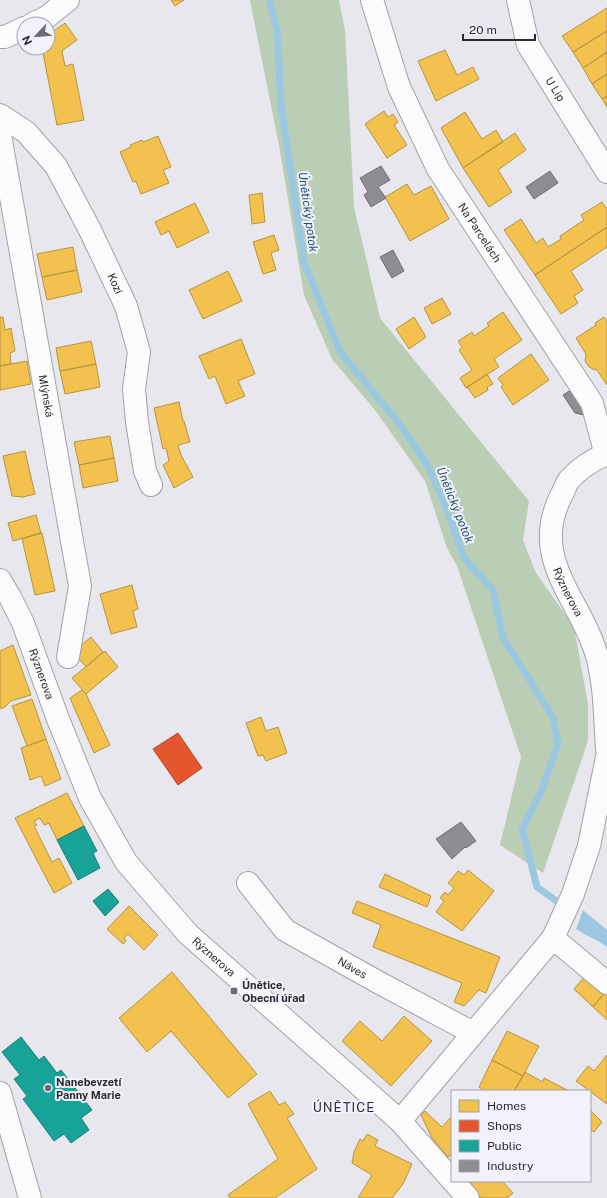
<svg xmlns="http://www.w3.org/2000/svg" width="607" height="1198" font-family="'Public Sans',sans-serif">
	<rect width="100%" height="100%" fill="#e7e7ed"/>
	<path fill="#b9ceb5" d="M250,0H339L345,30L354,207L380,318L529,501L523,540L536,573L574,627L588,704V741L543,873L500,845L521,757L457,566L447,548L425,481L375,410L332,359L304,295L279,145Z"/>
	<path fill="#9bc8e0" d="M583,910L607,930V947C597,939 586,936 576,929Z"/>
	<path fill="#e7e7ed" d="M554,890L583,908L575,931L545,911Z"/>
	<path fill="#f2c14e" stroke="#b69444" d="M171,0H184L175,6Z
		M607,8V31L573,52L562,36Z
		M65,23L77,40L62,51L65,66L73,64L84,120L57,125L42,48H48V35Z
		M607,31V52L583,68L573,52Z
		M445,50L457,75L473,67L479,79L436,101L418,61Z
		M607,52V74L592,84L583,68Z
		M607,74V96L602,99L592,84Z
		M607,96V107L602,99Z
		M384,111L388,117L393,114L398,122L394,125L407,145L387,158L365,124Z
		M465,112L482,139L496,130L503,142L463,168L441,128Z
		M515,133L526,150L498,170L512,192L489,207L463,168Z
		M158,136L171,167L163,170L169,183L141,194L136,181L133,182L120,152L131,147L130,145L142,140L143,142Z
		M407,184L414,195L431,186L449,219L410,241L385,197Z
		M262,193L265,222L252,224L249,195Z
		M602,202L607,209V227L535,275L504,230L521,219L536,243L543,238L548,247L561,239L560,236L584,220L581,215Z
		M195,203L209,232L177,248L169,231L161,235L155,222Z
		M607,227V247L571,271L583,290L574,296L578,303L561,314L535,275Z
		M274,235L279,250L271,253L276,270L263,274L253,242Z
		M73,247L77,270L42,277L37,254Z
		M77,270L82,292L47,300L42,277Z
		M228,271L242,301L203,319L189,290Z
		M442,298L451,314L432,324L424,308Z
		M503,312L522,340L494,359L499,367L466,388L460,378L472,370L459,350L462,347L458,341L472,332L474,336L489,326L487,323Z
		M0,317H3L5,330L11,328L15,351L10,353L11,364L0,366Z
		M414,317L426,337L409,349L396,329Z
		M604,317L607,321V385L596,369L595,370L589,367L585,361L586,356L585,355L586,354L576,338L596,325L595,323Z
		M241,339L255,374L238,381L245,396L226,404L215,376L209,379L199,356Z
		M91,341L96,364L60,371L56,348Z
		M531,354L549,380L513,405L501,387L503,385L498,378Z
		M27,361L31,384L0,390V366Z
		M96,364L100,387L65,394L60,371Z
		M487,374L493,384L487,387L488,390L475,398L467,387Z
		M179,402L183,421H184L190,442L178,445L181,455L193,477L174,488L163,465L169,461L166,448L163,449L154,408Z
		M110,436L114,458L79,465L74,442Z
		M25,451L35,494L23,497L12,496L3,456Z
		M114,458L118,481L83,488L79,465Z
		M36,515L41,533L13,541L8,523Z
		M42,533L55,591L35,595L22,539Z
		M132,585L138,609L133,611L137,627L111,634L100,594Z
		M91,637L103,652L86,667L73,652Z
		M13,645L31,695L11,701L5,707L0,709V651Z
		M105,651L118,667L86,694L72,678Z
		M82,690L86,694L110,745L94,753L70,698Z
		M32,699L46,739L27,746L12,706Z
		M261,717L266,731L278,727L287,753L266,761L263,755L258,756L246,723Z
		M46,739L61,779L45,786L41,776L30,780L21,748Z
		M67,793L84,826L57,840L49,823L44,825L40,818L34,821L37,825L34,826L52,862L59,858L72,883L54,893L15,818Z
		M468,870L494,891L462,931L436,912L444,901L440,898L445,892L448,895L454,888L448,883L458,871L464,875Z
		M385,874L431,896L427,907L379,887Z
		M357,901L500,957L486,993L479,990L464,1006L454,1002L462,983L373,947L381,925L352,913Z
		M129,906L158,935L144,950L128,934L124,938L126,941L123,944L107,929Z
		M172,972L257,1074L228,1098L171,1031L147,1052L119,1018Z
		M586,975L607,990L593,1007L574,989Z
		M607,990V1020L593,1007Z
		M404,1016L432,1041L391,1086L342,1041L360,1021L382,1041Z
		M507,1031L539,1046L523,1076L492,1060Z
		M607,1055V1104L576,1081L588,1066L594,1071Z
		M492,1060L523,1076L514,1091H485L479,1087Z
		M525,1072L543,1082L544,1078L569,1091H514Z
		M270,1091L279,1105L285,1102L294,1114L287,1118L317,1169L275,1198H230L228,1195L278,1159L248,1104Z
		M590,1110L602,1122L594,1132L590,1129Z
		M425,1111L442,1127L452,1116V1154L448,1157L432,1138L421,1115Z
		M367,1134L378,1140L375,1146L412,1164L403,1184L392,1198H358L372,1175L352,1163L354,1152L360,1139L363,1141Z
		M467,1181H502L513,1193L507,1198H481Z"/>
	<path fill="#e4572e" stroke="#ac4a2e" d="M178,733L202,768L178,785L153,749Z"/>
	<path fill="#17a398" stroke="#1d7f78" d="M84,826L97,851L93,853L100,868L78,880L57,840Z
		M108,889L119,902L105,916L93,901Z
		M21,1037L39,1060L44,1056L57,1073L61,1070L92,1110L81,1118L89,1130L71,1143L64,1134L54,1141L23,1099L27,1096L14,1079L20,1075L2,1052Z"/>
	<path fill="#8d8d92" stroke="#6f6f74" d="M381,166L390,180L378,187L386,198L371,207L364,195L368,192L360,178Z
		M550,171L558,183L534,199L526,187Z
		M393,250L404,271L392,278L380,257Z
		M574,388L585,407L584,415L575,413L563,395Z
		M461,822L476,841L466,848L465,847L452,859L436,839Z"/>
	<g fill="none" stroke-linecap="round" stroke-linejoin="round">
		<path stroke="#9bc8e0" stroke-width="7" d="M269,0L277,29L281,105L304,262L340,352L398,422L428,466L447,509L464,558L493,590L503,638L553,717L558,744L542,789L522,829L537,887L558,902"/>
		<g stroke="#a2a2a6" stroke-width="24">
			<g id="street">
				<path id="s1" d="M372,0L399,87L438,169L592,403L606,455"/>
				<path id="s2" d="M518,0L528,45L607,172"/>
				<path d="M32,24L47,17L68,0"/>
				<path d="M0,37H5L24,28"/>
				<path id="s3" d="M0,115L26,132L56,166L90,230L126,306L139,352L134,389L137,422L145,471L151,485"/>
				<path id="s4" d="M0,135L80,586L68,657"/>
				<path id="s5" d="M248,883L285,930L376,981L473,1033"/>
				<path d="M553,938L607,983"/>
				<path d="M400,1121L452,1180"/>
				<path d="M453,1181L468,1198"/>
			</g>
		</g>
		<g stroke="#a2a2a6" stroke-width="24">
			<g id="secondary">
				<path id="s6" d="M607,454C594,459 579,469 569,480C566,484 564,491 561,496C529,560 581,599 597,656C605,685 605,719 607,749"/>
				<path id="s7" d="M0,580L10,597L23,623L58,719L90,798L126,862L188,934L400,1121L553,938L573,894L589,846L607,757"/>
				<path d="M0,1093L30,1198"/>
			</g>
		</g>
		<use href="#street" stroke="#fbfbfc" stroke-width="22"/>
		<use href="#secondary" stroke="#fbfbfc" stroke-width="22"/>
	</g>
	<g fill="#6c6c71" stroke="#f2f2fd" stroke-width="1.5">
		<rect x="230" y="987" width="8" height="8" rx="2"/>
		<circle cx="48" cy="1088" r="4"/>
	</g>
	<g text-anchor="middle" stroke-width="4" stroke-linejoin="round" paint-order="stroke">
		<g font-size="11" fill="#2a2a2e" stroke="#f2f2fd">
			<text dy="4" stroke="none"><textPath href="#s2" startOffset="98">U Lip</textPath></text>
			<text dy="4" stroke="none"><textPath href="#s1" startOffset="258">Na Parcelách</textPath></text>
			<text dy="4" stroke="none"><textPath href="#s3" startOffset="208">Kozí</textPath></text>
			<text dy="4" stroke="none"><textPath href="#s4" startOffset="265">Mlýnská</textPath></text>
			<text dy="4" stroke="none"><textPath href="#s6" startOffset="165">Rýznerova</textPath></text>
			<text dy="4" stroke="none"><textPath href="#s7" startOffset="103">Rýznerova</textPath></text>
			<text dy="4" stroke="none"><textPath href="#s7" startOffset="439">Rýznerova</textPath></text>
			<text dy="4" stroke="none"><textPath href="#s5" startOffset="137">Náves</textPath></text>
		</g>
		<g font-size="11" font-weight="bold" fill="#2a2a2e" stroke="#f2f2fd" text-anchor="start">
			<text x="242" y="989">Únětice,<tspan x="242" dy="13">Obecní úřad</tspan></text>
			<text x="56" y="1086">Nanebevzetí<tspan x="56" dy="13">Panny Marie</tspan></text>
		</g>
		<g font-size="12" font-style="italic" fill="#1f5168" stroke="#f2f2fd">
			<text transform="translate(308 212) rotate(82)" y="4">Únětický potok</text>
			<text transform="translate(455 505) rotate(68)" y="4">Únětický potok</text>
		</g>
		<g font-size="13" letter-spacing="1" fill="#2f2f36" stroke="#f2f2fd">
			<text x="344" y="1112">ÚNĚTICE</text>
		</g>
	</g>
	<rect x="451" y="1090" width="140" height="92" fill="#f2f2fd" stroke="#a2a2aa"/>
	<rect x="459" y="1100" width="20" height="12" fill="#f2c14e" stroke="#a2a2aa"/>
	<text x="487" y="1110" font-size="12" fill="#2a2a2e">Homes</text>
	<rect x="459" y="1120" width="20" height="12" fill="#e4572e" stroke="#a2a2aa"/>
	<text x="487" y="1130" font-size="12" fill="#2a2a2e">Shops</text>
	<rect x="459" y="1140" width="20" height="12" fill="#17a398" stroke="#a2a2aa"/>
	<text x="487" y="1150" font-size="12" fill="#2a2a2e">Public</text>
	<rect x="459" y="1160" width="20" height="12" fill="#8d8d92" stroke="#a2a2aa"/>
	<text x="487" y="1170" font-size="12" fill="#2a2a2e">Industry</text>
	<g transform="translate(36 36) rotate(244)"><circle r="19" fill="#f2f2fd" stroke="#a2a2aa"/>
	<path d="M0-3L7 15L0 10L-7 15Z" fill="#6c6c71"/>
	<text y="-6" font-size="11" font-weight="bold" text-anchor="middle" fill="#2a2a2e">N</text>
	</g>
	<path d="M463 34v6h72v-6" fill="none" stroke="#2a2a2e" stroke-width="2"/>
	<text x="469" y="34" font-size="12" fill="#2a2a2e" stroke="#f2f2fd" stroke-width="3" paint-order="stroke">20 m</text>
</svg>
